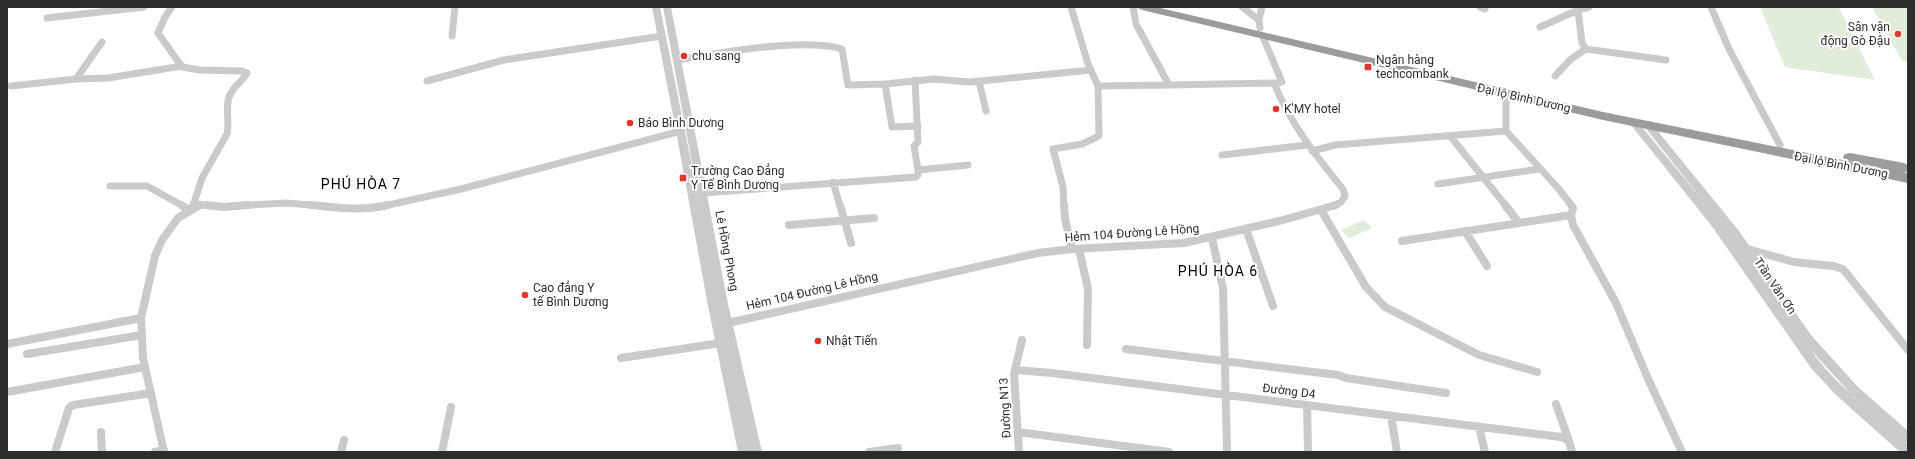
<svg xmlns="http://www.w3.org/2000/svg" width="1915" height="459" font-family="Roboto,sans-serif">
	<rect width="100%" height="100%" fill="#fff"/>
	<path fill="#e1ecda" d="M1760,7L1839,8L1875,80L1785,67Z
		M1872,7H1908V62L1902,61Z
		M1364,220L1372,228L1349,238L1341,230Z"/>
	<g fill="none" stroke-linecap="round" stroke-linejoin="round">
		<path stroke="#cacaca" stroke-width="7" d="M172,7L165,17L158,33L182,67L200,70L242,71L247,73C242,82 235,85 231,93C224,103 230,122 227,134L202,178L193,206
			M1242,7L1259,20
			M1480,7L1485,9
			M1711,7L1729,49L1780,145
			M1578,10L1582,43L1586,49L1666,60
			M47,18L144,7
			M1540,27L1578,10L1589,7
			M1260,28L1259,20L1262,7
			M452,36L455,7
			M1263,37L1282,82L1274,83C1290,123 1316,156 1343,189L1345,196L1341,202L1333,206
			M102,42L76,79L108,78L182,66
			M677,60C720,53 802,37 842,49L848,85L885,84L892,127L918,126
			M1555,76L1571,59L1586,49
			M915,80L918,142L914,146L918,170L968,165
			M427,81L504,60L662,36
			M979,81L986,111
			M885,84L934,79L970,82L1091,70
			M1169,85L1274,83
			M11,86L76,79
			M1098,86L1169,85L1136,24L1133,7
			M1506,131L1558,188L1572,206
			M1451,137L1506,206
			M1312,151L1335,145L1506,131V93
			M1222,155L1307,145
			M833,182L840,206
			M1438,184L1539,169
			M110,186H147L183,206
			M703,193L916,177L918,175V170
			M198,206L201,205L217,206
			M233,206L286,203L322,206
			M384,206L461,189L681,131
			M1064,206L1063,187L1053,149L1082,144L1099,136L1098,86L1088,64L1071,7"/>
		<path stroke="#cacaca" stroke-width="8" d="M181,205L190,210
			M206,205L224,207L248,205
			M311,205C337,208 363,211 388,205
			M840,205L851,243
			M1064,205L1065,219L1072,249
			M1505,205L1519,223
			M1571,205L1573,208L1571,215L1573,225L1616,303L1649,381L1682,452
			M193,208L194,205
			M1321,210L1366,287L1385,307L1479,355L1537,372
			M789,225L874,218
			M1246,229L1273,306
			M1465,231L1487,266
			M1212,238L1223,288L1227,452
			M1402,241L1571,215
			M1744,248L1794,262L1833,266L1843,269L1908,350
			M1079,249L1088,289L1087,345
			M728,323L1038,253L1072,249L1184,243L1283,220L1336,205
			M7,344L141,318
			M1126,349L1338,375L1346,378L1446,393
			M27,354L142,335
			M621,358L721,343
			M1015,370L1052,373L1561,437L1569,441L1572,452
			M7,392L145,367
			M1556,404L1569,441
			M1307,405L1308,452
			M1391,416L1397,452
			M1479,427L1485,452
			M101,432L102,452
			M1018,432L1169,452
			M55,452L69,408L73,405L151,393
			M155,452L164,450
			M164,452L143,358L141,318L155,256L162,240L178,218L200,205
			M341,452L344,440
			M442,452L451,407
			M869,452L898,448
			M1019,452L1014,374L1022,340"/>
		<path fill="#cacaca" fill-rule="evenodd" d="M652,7H660L701,211L663,7H671L728,304L762,452H750L747,436L750,452H738L708,306L676,131Z
			M1634,120L1637,121L1704,202L1644,126L1646,124H1652L1739,231L1811,335L1858,387L1908,431V443L1905,442L1908,445V452H1900L1836,395L1811,368L1711,225L1631,125L1629,123L1631,121ZM1810,349L1850,393L1870,411C1848,392 1827,373 1810,349Z"/>
		<path fill="#9c9c9c" fill-rule="evenodd" d="M1136,7H1156L1603,112L1892,170L1850,161L1845,160L1843,157L1845,154L1850,153L1904,163L1908,165V171L1904,173H1908V183L1603,120L1142,10Z"/>
	</g>
	<g fill="#ee3126" stroke="#fff" stroke-width="1.5">
		<circle cx="1898" cy="34" r="4"/>
		<circle cx="684" cy="56" r="4"/>
		<rect x="1364" y="63" width="8" height="8" rx="2"/>
		<circle cx="1276" cy="109" r="4"/>
		<circle cx="630" cy="123" r="4"/>
		<rect x="679" y="174" width="8" height="8" rx="2"/>
		<circle cx="525" cy="295" r="4"/>
		<circle cx="818" cy="341" r="4"/>
	</g>
	<g text-anchor="middle" stroke-width="4" stroke-linejoin="round" paint-order="stroke">
		<g font-size="12" fill="#2d2d2d" stroke="#fff" text-anchor="start">
			<text x="1890" y="31" text-anchor="end">Sân vận<tspan x="1890" dy="14">động Gò Đậu</tspan></text>
			<text x="692" y="60">chu sang</text>
			<text x="1376" y="64">Ngân hàng<tspan x="1376" dy="14">techcombank</tspan></text>
			<text x="1284" y="113">K'MY hotel</text>
			<text x="638" y="127">Báo Bình Dương</text>
			<text x="691" y="175">Trường Cao Đẳng<tspan x="691" dy="14">Y Tế Bình Dương</tspan></text>
			<text x="533" y="292">Cao đẳng Y<tspan x="533" dy="14">tế Bình Dương</tspan></text>
			<text x="826" y="345">Nhật Tiến</text>
		</g>
		<g font-size="12" fill="#2d2d2d" stroke="#fff">
			<text transform="translate(1524 98) rotate(13)" y="4">Đại lộ Bình Dương</text>
			<text transform="translate(1841 165) rotate(11)" y="4">Đại lộ Bình Dương</text>
			<text transform="translate(1132 233) rotate(-4)" y="4">Hẻm 104 Đường Lê Hồng</text>
			<text transform="translate(727 251) rotate(79)" y="4">Lê Hồng Phong</text>
			<text transform="translate(1775 286) rotate(56)" y="4">Trần Văn Ơn</text>
			<text transform="translate(812 291) rotate(-13)" y="4">Hẻm 104 Đường Lê Hồng</text>
			<text transform="translate(1289 391) rotate(7)" y="4">Đường D4</text>
			<text transform="translate(1005 408) rotate(-93)" y="4">Đường N13</text>
		</g>
		<g font-size="14" letter-spacing="1" fill="#000" stroke="#fff">
			<text x="361" y="189">PHÚ HÒA 7</text>
			<text x="1218" y="276">PHÚ HÒA 6</text>
		</g>
	</g>
	<rect width="1915" height="459" fill="none" stroke="#2d2d2d" stroke-width="16"/>
</svg>
